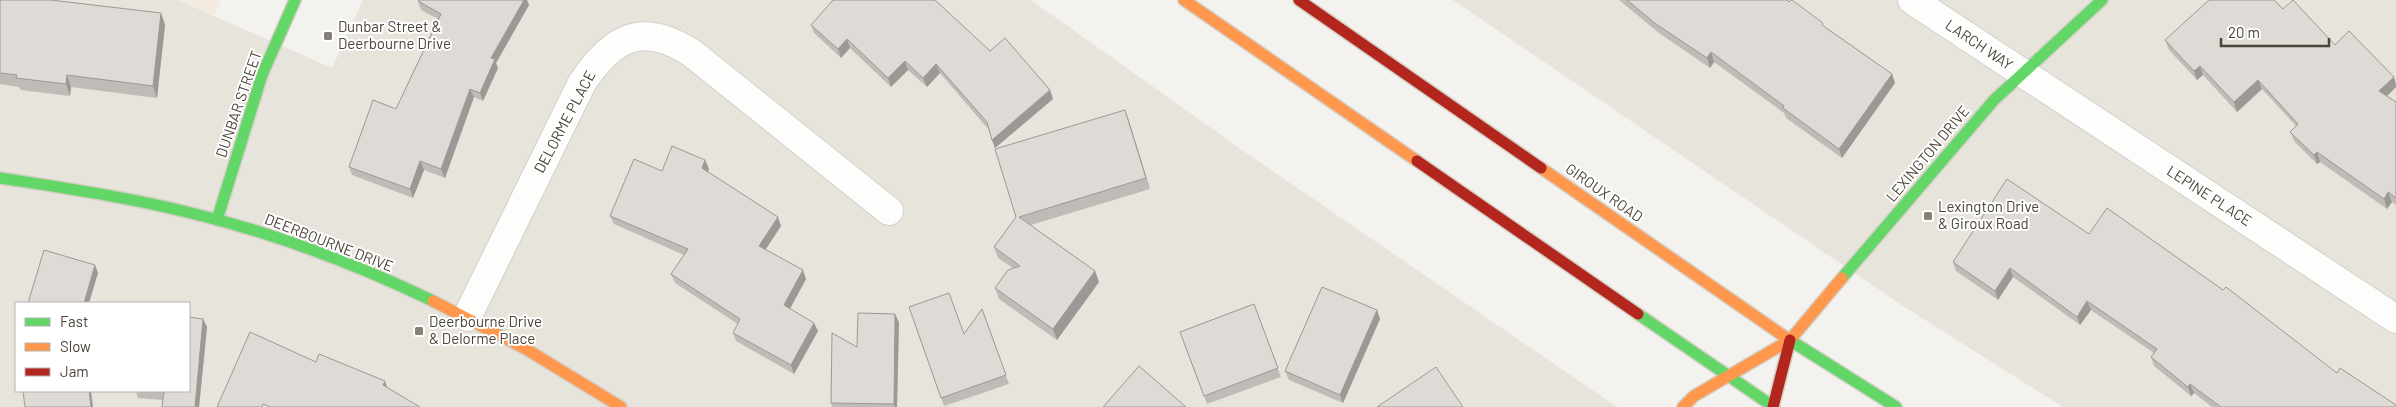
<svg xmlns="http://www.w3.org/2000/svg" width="2396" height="407" font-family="Barlow,sans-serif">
	<rect width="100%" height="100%" fill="#f4f2ee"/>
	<path fill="#e7e4dc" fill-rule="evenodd" d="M0,0H178L332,68L363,0H1031L1242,150L1617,407H0ZM16,303H189V391H16Z
		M1453,0H2396V407H2063L1900,304Z"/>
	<path fill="#f3ebdf" d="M178,0H221L214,16Z"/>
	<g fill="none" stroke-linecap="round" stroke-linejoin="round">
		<g stroke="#d2d0cb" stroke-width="30">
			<path id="street" d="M1912,0L2396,319
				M467,317L582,83C613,36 643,21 693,54L889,211"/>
		</g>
		<g stroke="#d3cfc5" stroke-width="14">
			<path id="fast" d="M0,178C64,188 128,197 191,213C274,233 356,264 433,301
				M217,220L262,75L295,0
				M1842,278L1994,100L2102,0
				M1638,314L1774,407
				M1788,339L1896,407"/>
		</g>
		<g stroke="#d3cfc5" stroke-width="14">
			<path id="slow" d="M1184,0L1417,161
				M1541,168L1788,339
				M433,301L526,349L621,407
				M1683,407L1694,396L1790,340L1842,278"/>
		</g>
		<g stroke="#d3cfc5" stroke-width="14">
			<path id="jam" d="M1299,0L1541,168
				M1417,161L1638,314
				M1773,407L1790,340"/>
		</g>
		<use href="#street" stroke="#fdfdfc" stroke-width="28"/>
		<use href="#fast" stroke="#63d668" stroke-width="11"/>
		<use href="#slow" stroke="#ff974d" stroke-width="11"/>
		<use href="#jam" stroke="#b3261e" stroke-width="11"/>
	</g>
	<path fill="#bfbcb8" d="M0,0L161,13L165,25L157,98L71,87L70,96L21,90L19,87L0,84Z
		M419,0H527L529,5L496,63L498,68L483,101L474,97L445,178L424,170L413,198L352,175L349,167L396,109L438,19L421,10L418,1Z
		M1619,0H1787L1892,74L1895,83L1842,158L1786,118L1784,113L1714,62L1710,68L1659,33Z
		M2283,9L2335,45L2396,84V87L2387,96L2396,102V205L2392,202L2387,209L2320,162L2317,164L2294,141L2290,132L2296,126L2262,89L2237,112L2203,75L2197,80L2169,50L2165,40Z
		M811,25L990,51L1050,90L1053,99L995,148L989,130L940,73L927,87L908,70L891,87L850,48L841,58L814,33Z
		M1125,110L1150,189L1031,225L1095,271L1099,282L1057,340L999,299L995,288L1013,268L998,258L994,247L1016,217Z
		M705,160L709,169L708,172L781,226L765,250L806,279L790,309L814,323L818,331L794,374L736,341L733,333L738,324L675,283L671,274L684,255L614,224L610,216L662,171Z
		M2089,234L2337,373L2396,407H2212L2194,393L2191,396L2154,366L2151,357L2154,353L2091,310L2080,325L2013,277L1998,300L1956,271L1953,262Z
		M1254,304L1281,377L1207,404L1180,332Z
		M909,307L964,334L982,309L1009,384L944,406Z
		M1377,310L1380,319L1343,403L1289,380L1285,371Z
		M189,317L203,319L207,327L199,407H162L163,400L138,398L136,391H189Z
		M899,322L897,407H832L831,403L857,347Z"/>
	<path fill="#9b9996" d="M524,0H527L529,5L496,63L498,68L483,101L480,93L491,58Z
		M161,13L165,25L157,98L153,86Z
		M847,39L850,48L841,58L838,49Z
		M1711,52L1714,62L1710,68L1707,58Z
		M905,61L908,70L891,87L888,78Z
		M936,64L940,73L927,87L923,78Z
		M2200,66L2203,75L2197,80L2194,71Z
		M1892,74L1895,83L1842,158L1839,149Z
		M67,75L71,87L70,96L66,84Z
		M2394,77L2396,84V87L2383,100L2379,91Z
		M2258,80L2262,89L2237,112L2234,102Z
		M470,89L474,97L445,178L441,169Z
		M1050,90L1053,99L995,148L992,140Z
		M1125,110L1129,121L1150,189L1146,178Z
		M2317,152L2320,162L2317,164L2314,155Z
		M705,160L709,169L705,177L702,168Z
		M420,161L424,170L413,198L410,189Z
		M2388,192L2392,202L2387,209L2384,199Z
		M778,217L781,226L762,255L759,246Z
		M95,265L98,273L89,303H84Z
		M2010,268L2013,277L1998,300L1995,291Z
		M803,270L806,279L787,314L784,305Z
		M1095,271L1099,282L1057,340L1053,329Z
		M2087,301L2091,310L2080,325L2077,317Z
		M1377,310L1380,319L1343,403L1340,395Z
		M895,314L899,322L897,407H895L894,404Z
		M203,319L207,327L199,407H195Z
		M814,323L818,331L794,374L791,365Z
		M385,381L388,390L383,385Z
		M2190,384L2194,393L2191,396L2188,387Z
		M89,391H91L93,407H91Z"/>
	<path fill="#dedbd6" stroke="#9b9996" d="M0,0H51L161,13L153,86L67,75L66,84L16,78L17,75L0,73Z
		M419,0H524L491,58L495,59L480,93L470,89L441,169L420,161L410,189L349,167L373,100L396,109L441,14L418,1Z
		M833,0H935L990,51L1005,38L1050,90L992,140L987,122L936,64L923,78L905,61L888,78L847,39L838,49L811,25Z
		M1627,0H1787L1789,2L1791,0H1792L1823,23L1822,25L1892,74L1839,149L1783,108L1784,106L1711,52L1707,58L1656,24Z
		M2209,0H2274L2283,9L2293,0L2335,45L2349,31L2394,77L2379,91L2396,102V198L2388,192L2384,199L2317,152L2314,155L2290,132L2298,124L2258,80L2234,102L2200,66L2194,71L2165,40Z
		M1125,110L1146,178L1019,217L1095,271L1053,329L995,288L1008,270L1020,266L994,247L1016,217L995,149Z
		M672,146L705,160L702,168L778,217L759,246L803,270L784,305L814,323L791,365L733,333L740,319L671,274L688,249L610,216L634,159L662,171Z
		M2007,179L2089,234L2107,208L2223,290L2226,287L2337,373L2340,368L2396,405V407H2221L2190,384L2188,387L2151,357L2157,349L2087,301L2077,317L2010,268L1995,291L1953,262Z
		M44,250L95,265L84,303H28Z
		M1322,287L1377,310L1340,395L1285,371Z
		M949,293L964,334L982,309L1006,375L941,398L909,307Z
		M1254,304L1278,368L1204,396L1180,332Z
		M858,313L895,314L894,404L831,403L832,333L857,347Z
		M189,317L203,319L195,407H162L164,392L152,391H189Z
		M250,332L316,362L319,354L385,381L383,385L420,407H270L263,404L262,407H217Z
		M1139,366L1186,407H1103Z
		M1436,367L1463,407H1377Z
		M23,391H89L91,407H25Z"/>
	<g fill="#868178" stroke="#fff" stroke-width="2">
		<rect x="323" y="31" width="10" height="10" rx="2.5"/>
		<rect x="1923" y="211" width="10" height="10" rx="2.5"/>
		<rect x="414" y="326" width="10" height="10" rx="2.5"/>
	</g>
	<g text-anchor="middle" stroke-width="4" stroke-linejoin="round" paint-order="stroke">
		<g font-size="15" fill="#4b4439" stroke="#fff" text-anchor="start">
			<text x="338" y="32">Dunbar Street &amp;<tspan x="338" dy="17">Deerbourne Drive</tspan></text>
			<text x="1938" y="212">Lexington Drive<tspan x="1938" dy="17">&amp; Giroux Road</tspan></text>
			<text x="429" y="327">Deerbourne Drive<tspan x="429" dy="17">&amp; Delorme Place</tspan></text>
		</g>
		<g font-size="15" fill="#4b4439" stroke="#fff">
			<text transform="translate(1979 45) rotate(34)" y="5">LARCH WAY</text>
			<text transform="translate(239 104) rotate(-71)" y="5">DUNBAR STREET</text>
			<text transform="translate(565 122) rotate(-62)" y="5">DELORME PLACE</text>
			<text transform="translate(1928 154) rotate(-50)" y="5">LEXINGTON DRIVE</text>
			<text transform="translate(1604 193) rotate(35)" y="5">GIROUX ROAD</text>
			<text transform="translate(2209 196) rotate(33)" y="5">LEPINE PLACE</text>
			<text transform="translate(329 243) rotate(21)" y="5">DEERBOURNE DRIVE</text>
		</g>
	</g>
	<rect x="15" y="302" width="175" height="90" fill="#ffffff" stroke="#b7b4b0"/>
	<rect x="25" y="318" width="25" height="8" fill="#63d668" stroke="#b7b4b0"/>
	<text x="60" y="327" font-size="15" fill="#4b4439">Fast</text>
	<rect x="25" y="343" width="25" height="8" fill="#ff974d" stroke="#b7b4b0"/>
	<text x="60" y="352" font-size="15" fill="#4b4439">Slow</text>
	<rect x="25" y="368" width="25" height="8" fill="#b3261e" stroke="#b7b4b0"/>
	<text x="60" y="377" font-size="15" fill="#4b4439">Jam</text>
	<path d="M2221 38v8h108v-8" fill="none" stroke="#4b4439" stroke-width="2.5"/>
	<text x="2228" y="38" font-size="15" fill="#4b4439" stroke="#ffffff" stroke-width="4" paint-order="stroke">20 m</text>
</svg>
